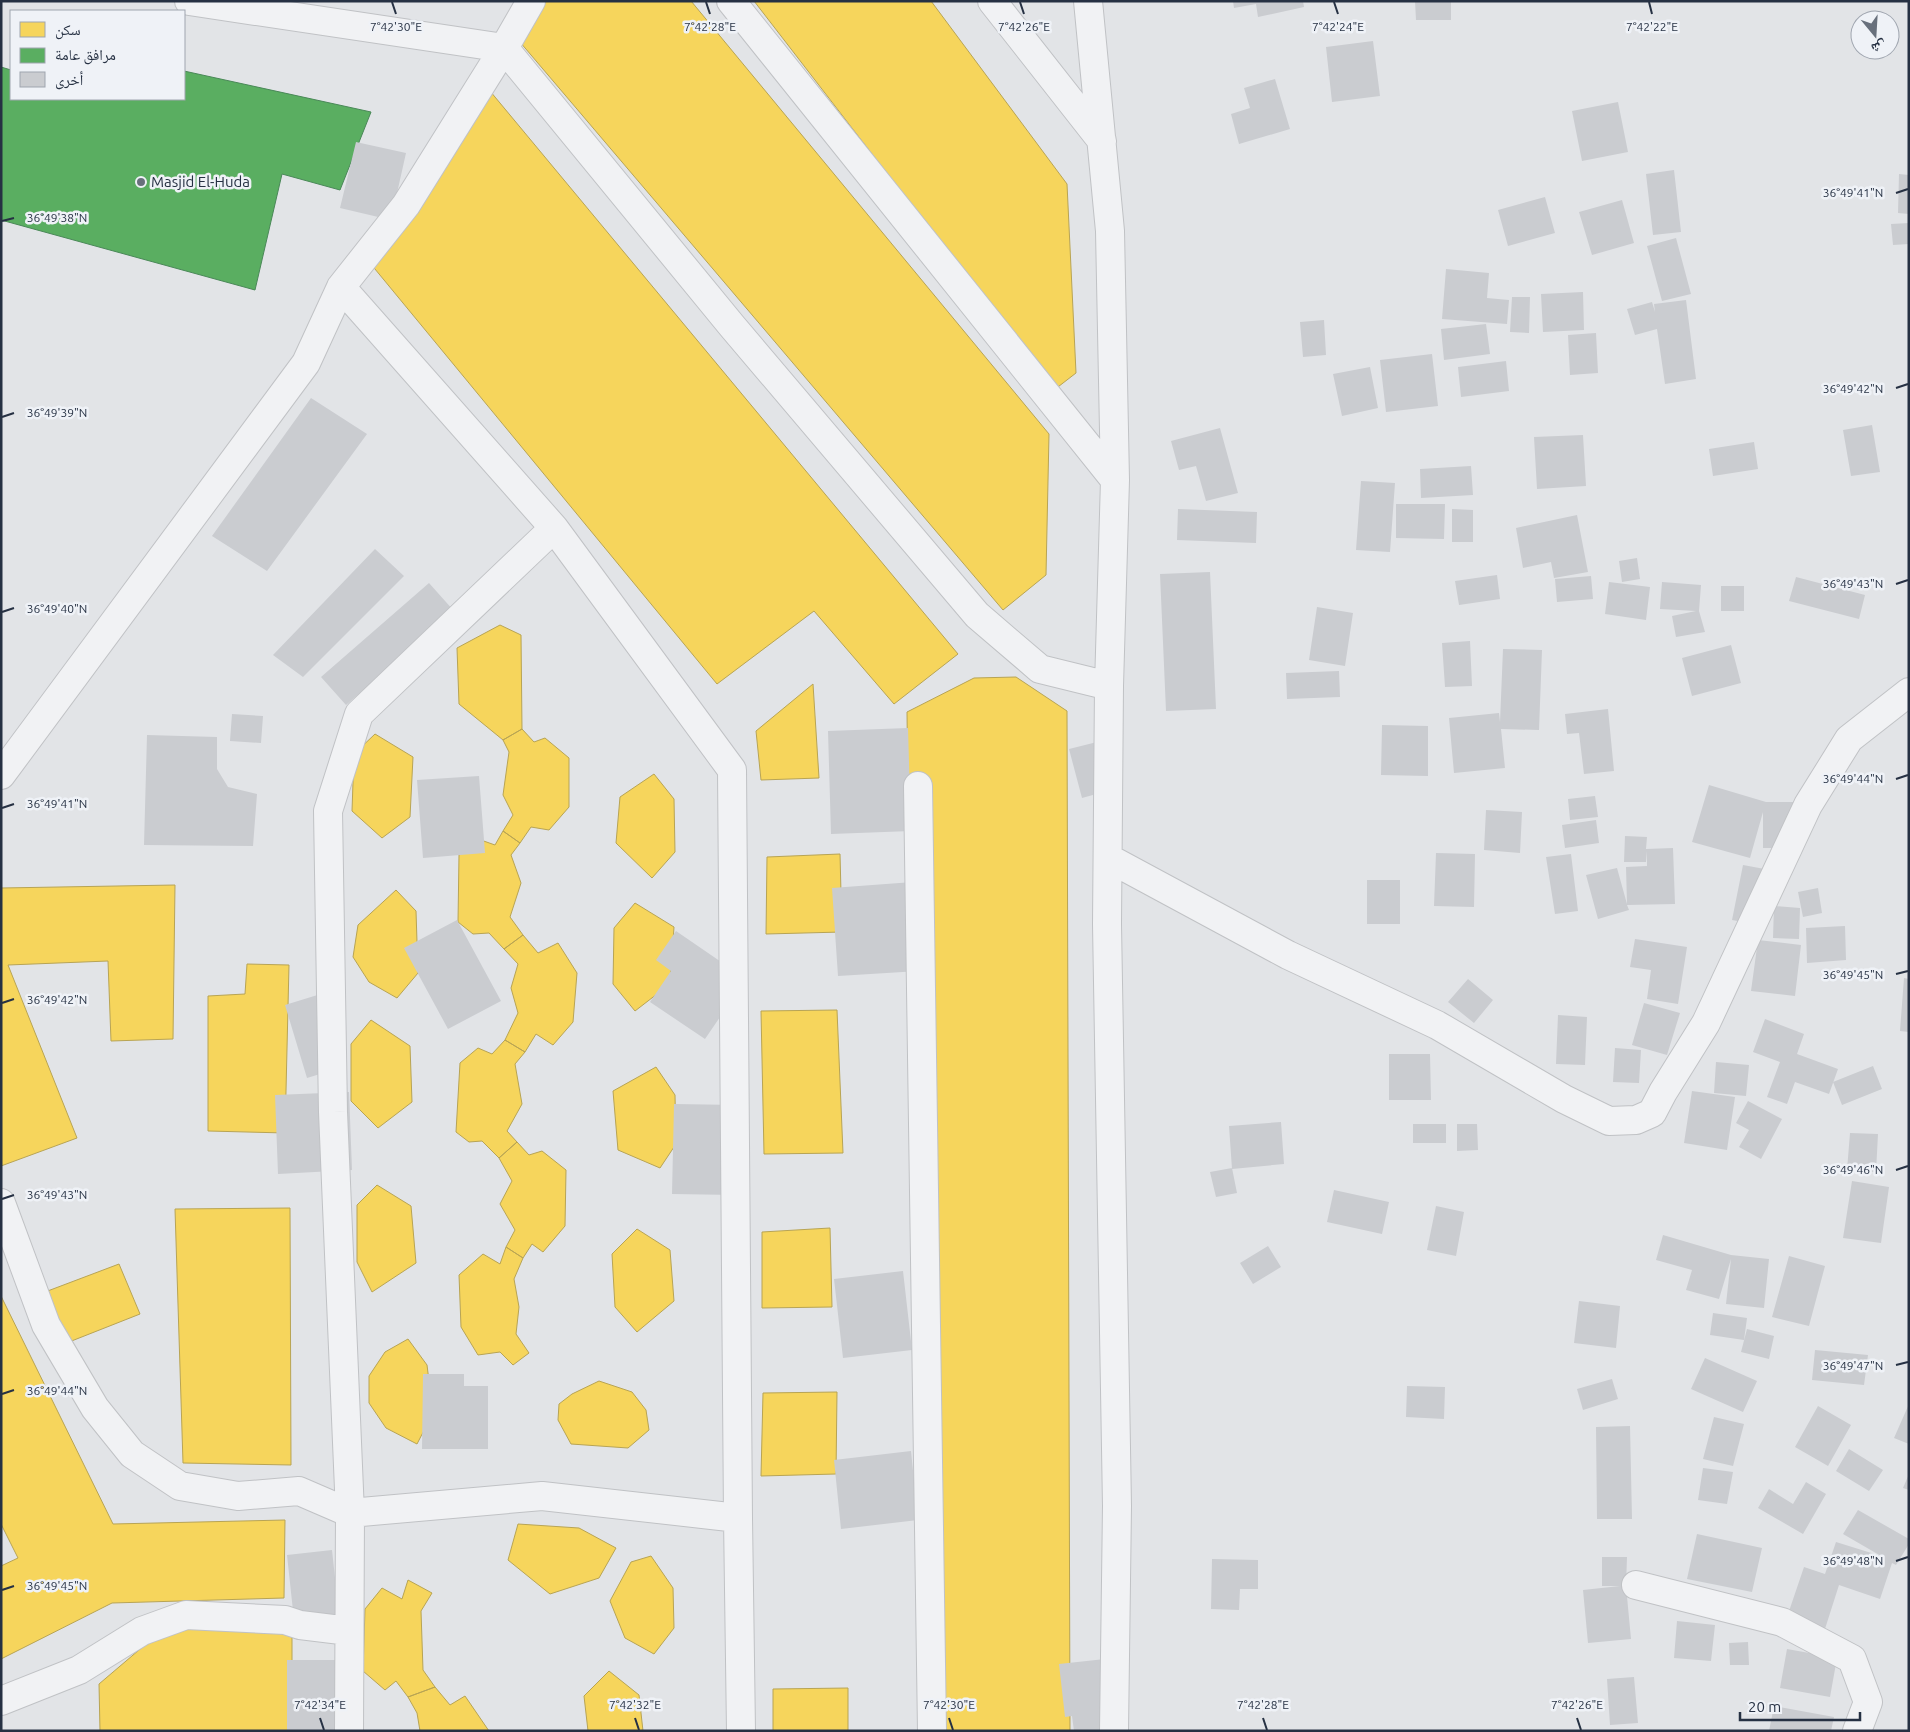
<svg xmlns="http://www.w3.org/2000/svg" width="1910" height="1732" font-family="Ubuntu,'Noto Naskh Arabic',sans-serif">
	<rect width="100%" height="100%" fill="#e2e4e7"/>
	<path fill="#f6d55c" stroke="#b8a454" d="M541,1H691L1049,434L1046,575L1003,610L514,35Z
		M754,1H931L1067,184L1076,373L1054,390Z
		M490,91L958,654L894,704L814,611L717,684L370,263Z
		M500,625L521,635L522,729L503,740L459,704L457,648Z
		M1016,677L1067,711L1070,1731H919L907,712L974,678Z
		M813,684L819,778L761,780L756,731Z
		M522,729L534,742L545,738L569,758V807L549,830L531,827L520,843L503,831L513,815L503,795L509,752L503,740Z
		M375,734L413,757L410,817L382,838L352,811L354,754Z
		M654,774L674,799L675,852L652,878L616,843L620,797Z
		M503,831L520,843L511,855L521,883L510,917L523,935L504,949L489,933L473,934L458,922L459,855L478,839L495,845Z
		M840,854L842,932L766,934L767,857Z
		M175,885L173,1039L111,1041L108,961L8,965L77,1138L1,1166V888Z
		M396,890L416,911L418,973L397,998L369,982L353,957L358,925Z
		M635,903L674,927L670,984L635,1011L613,984L614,928Z
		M523,935L538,953L558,943L577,973L573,1022L553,1045L536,1034L525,1052L505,1040L518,1013L511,988L518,964L504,949Z
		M247,964L289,965L285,1133L208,1131V996L245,994Z
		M837,1010L843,1153L764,1154L761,1011Z
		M371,1020L410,1046L412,1102L378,1128L351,1101V1044Z
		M505,1040L525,1052L515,1064L522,1104L507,1131L517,1142L499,1158L482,1141L469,1142L456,1132L460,1063L478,1048L492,1054Z
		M656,1067L675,1095L676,1144L660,1168L618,1150L613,1091Z
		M517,1142L529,1155L542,1151L566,1170L565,1226L543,1252L532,1244L523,1258L506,1247L515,1230L500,1204L512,1181L499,1158Z
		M377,1185L411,1206L416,1263L372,1292L357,1262V1205Z
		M290,1208L291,1465L183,1463L175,1209Z
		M830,1228L832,1307L762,1308V1232Z
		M637,1229L670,1250L674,1301L637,1332L615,1307L612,1254Z
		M506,1247L523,1258L514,1279L519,1307L516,1334L529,1353L513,1365L500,1352L478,1355L461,1327L459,1275L483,1254L500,1264Z
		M119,1264L140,1314L69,1342L45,1292Z
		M1,1296L113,1524L285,1520L284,1598L112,1603L1,1659V1566L18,1558L1,1524Z
		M408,1339L427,1365L433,1413L417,1444L386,1428L369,1403V1376L385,1352Z
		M599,1381L632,1392L646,1410L649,1430L628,1448L571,1444L558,1420L559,1404L572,1394Z
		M837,1392L836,1474L761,1476L763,1393Z
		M518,1524L579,1528L616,1548L599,1578L550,1594L508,1560Z
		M651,1556L673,1588L674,1628L654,1654L625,1638L610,1601L631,1562Z
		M408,1580L432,1593L421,1611L423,1670L435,1687L408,1697L396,1681L385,1690L363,1671L365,1609L382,1588L402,1599Z
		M292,1624V1731H100L99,1684L166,1627Z
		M609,1671L639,1695L643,1731H588L584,1696Z
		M435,1687L450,1705L465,1696L489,1731H420L417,1713L408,1697Z
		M848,1688V1731H773V1689Z"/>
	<path fill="#5aae61" stroke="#4a8858" d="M1,67L11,70V99H184V71L371,112L340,190L282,174L255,290L1,220Z"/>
	<path fill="#caccd0" d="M1233,1H1303L1304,7L1258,17L1256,4L1234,8Z
		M1415,1H1451V20H1416Z
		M1373,41L1380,96L1332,102L1326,47Z
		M1275,79L1290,129L1239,144L1231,114L1250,108L1244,88Z
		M1618,102L1628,152L1582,161L1572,111Z
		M356,142L406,153L391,220L340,208Z
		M1674,170L1681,232L1653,235L1646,174Z
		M1899,174L1909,175V214L1898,213Z
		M1545,197L1555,233L1508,246L1498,210Z
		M1622,200L1634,243L1592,255L1579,212Z
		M1909,223V244L1893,245L1891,224Z
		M1676,238L1691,294L1662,301L1647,246Z
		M1446,269L1489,273L1487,298L1509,300L1507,324L1442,319Z
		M1583,292L1584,330L1543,332L1541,294Z
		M1512,297H1530L1529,333L1510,332Z
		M1686,300L1696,379L1665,384L1657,329L1635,335L1627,309L1652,302L1655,312L1654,304Z
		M1324,320L1326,355L1303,357L1300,322Z
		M1486,324L1490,354L1444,360L1441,329Z
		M1596,333L1598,373L1570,375L1568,335Z
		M1432,354L1438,406L1386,412L1380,360Z
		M1506,361L1509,391L1461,397L1458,367Z
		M1370,367L1378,408L1342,416L1333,374Z
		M311,398L367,434L267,571L212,536Z
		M1872,425L1880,472L1851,476L1843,430Z
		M1220,428L1238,493L1206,501L1196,466L1179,470L1171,441Z
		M1583,435L1586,486L1537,489L1534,437Z
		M1754,442L1758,469L1713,476L1709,449Z
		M1471,466L1473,495L1421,498L1420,469Z
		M1361,481L1395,483L1390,552L1356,550Z
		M1396,504H1445L1444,539L1396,538Z
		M1178,509L1257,512L1256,543L1177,540Z
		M1452,509L1473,510V542H1452Z
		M1577,515L1588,572L1554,578L1551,562L1523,568L1516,528Z
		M375,549L404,576L303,677L273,655Z
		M1637,558L1640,579L1622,582L1619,561Z
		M1210,572L1216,709L1166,711L1160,574Z
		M1497,575L1500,599L1459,605L1455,581Z
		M1591,576L1593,599L1557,602L1555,579Z
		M1796,577L1865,595L1859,619L1789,601Z
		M1609,582L1650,587L1646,620L1605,614Z
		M1662,582L1701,585L1699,611L1705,632L1676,637L1672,616L1696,611L1660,609Z
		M429,583L454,611L346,705L321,677Z
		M1721,586H1744V611H1721Z
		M1317,607L1353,613L1345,666L1309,660Z
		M1470,641L1472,686L1445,687L1442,643Z
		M1731,645L1741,683L1692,696L1682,658Z
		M1503,649L1542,650L1539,730L1501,729L1505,768L1454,773L1449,718L1499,713L1500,722Z
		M1339,671L1340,697L1287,699L1286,673Z
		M1608,709L1614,771L1584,774L1579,733L1567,734L1565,714Z
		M232,714L263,716L261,743L230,741Z
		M1382,725L1428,726V776L1381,775Z
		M908,728L911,831L831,834L828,731Z
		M147,735L217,737V769L228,787L257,794L253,846L144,845Z
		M1105,740L1118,788L1082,798L1069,749Z
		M479,776L485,853L423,858L417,780Z
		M1709,785L1766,802H1793V848H1763V812L1750,858L1692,842Z
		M1595,796L1598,817L1570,820L1568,799Z
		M1486,810L1522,812L1520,853L1484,850Z
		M1596,820L1599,843L1565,848L1562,825Z
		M1625,836L1647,837L1646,849L1673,848L1675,904L1627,905L1629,910L1598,919L1586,875L1617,868L1627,904L1626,867L1647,866V851L1646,862H1624Z
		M1436,853L1475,854L1474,907L1434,906Z
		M1571,854L1578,911L1555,914L1546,857Z
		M1743,865L1770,870L1760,925L1732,920Z
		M1367,880H1400V924H1367Z
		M913,882L919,971L838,976L832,888Z
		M1818,888L1822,913L1803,917L1798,892Z
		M1774,906L1800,908L1799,939L1773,938Z
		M457,920L501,1001L448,1029L404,948Z
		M1845,926L1846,960L1807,963L1806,928Z
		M676,931L746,979L705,1039L650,1002L671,971L656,960Z
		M1635,939L1687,947L1678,1004L1647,999L1651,970L1630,967Z
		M1758,940L1801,945L1795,996L1751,991Z
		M1904,978L1909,979V1032L1900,1031Z
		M1468,979L1493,1000L1474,1023L1448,1002Z
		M324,993L346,1066L307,1078L285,1005Z
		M1644,1003L1680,1013L1667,1055L1632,1045Z
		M1558,1015L1587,1017L1585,1065L1556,1064Z
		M1765,1019L1804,1034L1797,1054L1838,1069L1829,1094L1795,1082L1787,1104L1767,1097L1780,1062L1753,1052Z
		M1615,1048L1641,1050L1639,1083L1613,1082Z
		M1389,1054H1430L1431,1100H1389Z
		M1716,1062L1749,1065L1746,1096L1714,1093Z
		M1873,1066L1882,1089L1842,1105L1833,1082Z
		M1692,1091L1735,1097L1727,1150L1684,1143Z
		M349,1092L352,1170L278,1174L275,1095Z
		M1748,1101L1782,1119L1761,1159L1739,1147L1749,1130L1736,1123Z
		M674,1104L738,1105L736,1195L672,1194Z
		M1281,1122L1284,1164L1232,1169L1229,1126Z
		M1413,1124H1446V1143H1413Z
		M1457,1124H1477L1478,1150L1457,1151Z
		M1850,1133L1878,1134L1876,1172L1847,1170Z
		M1232,1168L1237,1193L1216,1197L1210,1172Z
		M1852,1181L1889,1187L1881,1243L1843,1238Z
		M1334,1190L1389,1202L1382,1234L1327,1222Z
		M1436,1206L1464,1212L1456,1256L1427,1250Z
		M1663,1235L1731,1255L1769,1259L1764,1308L1726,1304L1731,1259L1719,1299L1686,1290L1692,1270L1656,1260Z
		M1268,1246L1281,1267L1253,1284L1240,1263Z
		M1789,1256L1825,1266L1809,1326L1772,1317Z
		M903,1271L912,1350L843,1358L834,1279Z
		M1579,1301L1620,1306L1616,1348L1574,1343Z
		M1713,1313L1747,1318L1744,1340L1710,1335Z
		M1747,1329L1774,1336L1769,1359L1741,1352Z
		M1815,1350L1868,1355L1864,1385L1812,1380Z
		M1705,1358L1757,1381L1743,1412L1691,1389Z
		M423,1374H464V1386H488V1449H422Z
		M1612,1379L1618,1399L1583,1410L1577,1389Z
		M1407,1386L1445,1387L1444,1419L1406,1417Z
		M1909,1404V1444L1894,1438Z
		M1818,1406L1851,1425L1828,1466L1795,1447Z
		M1714,1417L1744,1424L1733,1466L1703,1459Z
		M1630,1426L1632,1519H1597L1596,1427Z
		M1849,1449L1883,1470L1869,1491L1836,1471Z
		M911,1451L918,1520L841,1529L834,1460Z
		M1703,1468L1733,1472L1727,1504L1698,1500Z
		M1909,1474V1490L1903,1488Z
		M1806,1482L1826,1494L1803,1534L1758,1508L1769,1489L1793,1504Z
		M1858,1510L1909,1539V1544L1896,1565L1892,1563L1880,1599L1839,1585L1824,1632L1786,1620L1804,1567L1825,1574L1836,1542L1881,1556L1843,1534Z
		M1697,1534L1762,1548L1752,1592L1687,1579Z
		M332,1550L339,1615L294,1620L287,1555Z
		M1602,1557H1627L1626,1586L1631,1639L1588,1643L1583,1590L1620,1586H1602Z
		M1212,1559L1258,1560V1589H1240L1239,1610L1211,1609Z
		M1677,1621L1715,1625L1711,1661L1674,1658Z
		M1748,1642L1749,1665H1730L1729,1643Z
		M1787,1649L1837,1658L1830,1697L1780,1688Z
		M1105,1659L1113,1731H1074L1072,1716L1065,1717L1059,1664Z
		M287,1660H347V1731H287Z
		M1634,1677L1638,1723L1610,1725L1607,1679Z
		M1774,1706L1834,1717L1831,1731H1769Z"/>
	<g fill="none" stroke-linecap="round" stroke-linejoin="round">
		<g stroke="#c0c2c5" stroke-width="30">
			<path id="minor" d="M189,1L504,48L732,326L977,615L1040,669L1109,686
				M731,1L1115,480
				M992,1L1102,141
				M1088,1L1110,231L1115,480L1109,686L1107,924L1117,1506L1114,1731
				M341,287L554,528L359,714L328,811L333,1112L350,1513L349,1731
				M554,528L732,770L738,1518L741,1731
				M1,775L306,363L341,287L406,205L504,48L531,1
				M918,786L932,1731
				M1108,858L1288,955L1437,1025L1564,1099L1609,1121L1636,1120L1652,1113L1663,1092L1706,1023L1808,805L1849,739L1909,692
				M1,1203L46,1325L95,1408L132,1454L180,1486L238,1496L299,1491L350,1513L542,1496L738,1518
				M1636,1585L1782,1622L1852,1659L1868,1702L1857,1731
				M1,1701L79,1670L142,1631L186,1615L285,1620L300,1625L349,1631"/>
		</g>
		<use href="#minor" stroke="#f1f2f4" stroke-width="28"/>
	</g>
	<path fill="none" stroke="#263143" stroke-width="2" d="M392,2L396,14M706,2L710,14M1020,2L1024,14M1334,2L1338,14M1649,2L1652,14M1896,193L1908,189M2,221L14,218M1896,388L1908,384M2,417L14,413M1896,584L1908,580M2,612L14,608M1896,779L1908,775M2,808L14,804M1896,974L1908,971M2,1003L14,999M1896,1170L1908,1166M2,1199L14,1195M1896,1365L1908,1362M2,1394L14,1390M1896,1561L1908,1557M2,1590L14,1586M320,1718L324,1730M635,1718L639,1730M949,1718L953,1730M1263,1718L1267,1730M1577,1718L1581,1730"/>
	<circle fill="#68707c" stroke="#eff2f7" stroke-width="2" cx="141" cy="182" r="5"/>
	<g text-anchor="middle" stroke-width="5" stroke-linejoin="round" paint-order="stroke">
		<g font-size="15" fill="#263143" stroke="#eff2f7" text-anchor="start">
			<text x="151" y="187">Masjid El-Huda</text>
		</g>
	</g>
	<g font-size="12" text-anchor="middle" fill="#263143" stroke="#eff2f7" stroke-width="5" stroke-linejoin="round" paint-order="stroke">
		<text x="396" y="31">7°42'30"E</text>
		<text x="710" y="31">7°42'28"E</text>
		<text x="1024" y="31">7°42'26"E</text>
		<text x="1338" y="31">7°42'24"E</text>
		<text x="1652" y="31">7°42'22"E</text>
		<text x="1853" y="197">36°49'41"N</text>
		<text x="57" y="222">36°49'38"N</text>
		<text x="1853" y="393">36°49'42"N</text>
		<text x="57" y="417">36°49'39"N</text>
		<text x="1853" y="588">36°49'43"N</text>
		<text x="57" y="613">36°49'40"N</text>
		<text x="1853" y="783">36°49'44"N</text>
		<text x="57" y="808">36°49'41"N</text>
		<text x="1853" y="979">36°49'45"N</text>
		<text x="57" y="1004">36°49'42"N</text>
		<text x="1853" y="1174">36°49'46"N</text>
		<text x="57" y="1199">36°49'43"N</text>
		<text x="1853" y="1370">36°49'47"N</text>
		<text x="57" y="1395">36°49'44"N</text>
		<text x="1853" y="1565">36°49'48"N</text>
		<text x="57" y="1590">36°49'45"N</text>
		<text x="320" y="1709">7°42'34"E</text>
		<text x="635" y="1709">7°42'32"E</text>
		<text x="949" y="1709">7°42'30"E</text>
		<text x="1263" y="1709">7°42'28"E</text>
		<text x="1577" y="1709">7°42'26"E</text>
	</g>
	<rect width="1910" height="1732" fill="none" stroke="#263143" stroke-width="5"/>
	<rect x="10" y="10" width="175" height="90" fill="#eff2f7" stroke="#9fa5af"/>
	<rect x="20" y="22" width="25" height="15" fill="#f6d55c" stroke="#9fa5af"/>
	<text x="55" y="35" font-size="15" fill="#263143">سكن</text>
	<rect x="20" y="48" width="25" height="15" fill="#5aae61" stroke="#9fa5af"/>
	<text x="55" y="60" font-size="15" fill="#263143">مرافق عامة</text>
	<rect x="20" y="72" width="25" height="15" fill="#caccd0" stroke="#9fa5af"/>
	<text x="55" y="85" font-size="15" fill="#263143">أخرى</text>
	<g transform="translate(1875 35) rotate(162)"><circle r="24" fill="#eff2f7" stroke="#9fa5af"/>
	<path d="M0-4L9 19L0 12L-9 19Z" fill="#68707c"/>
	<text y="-8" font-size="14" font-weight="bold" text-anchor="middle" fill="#263143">ش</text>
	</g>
	<path d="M1740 1712v8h120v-8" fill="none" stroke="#263143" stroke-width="2.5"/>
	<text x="1748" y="1712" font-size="15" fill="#263143" stroke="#eff2f7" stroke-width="4" paint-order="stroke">20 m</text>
</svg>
